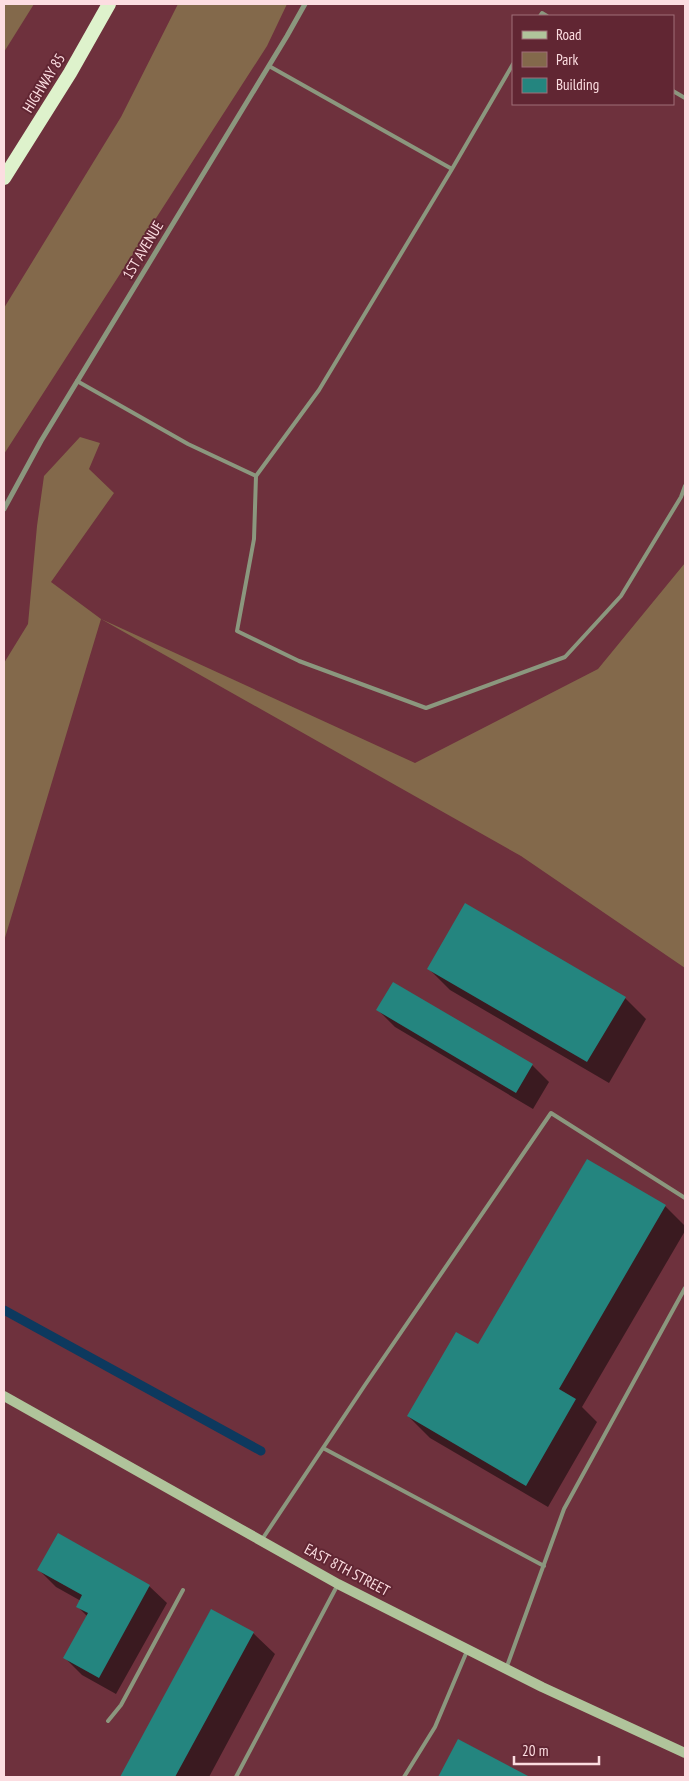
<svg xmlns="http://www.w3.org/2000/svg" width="689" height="1781" font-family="'PT Sans Narrow',sans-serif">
	<rect width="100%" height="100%" fill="#6e313d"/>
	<path fill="#83694b" d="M4,4H34L4,52Z
		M178,4H287L267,46L4,454V308L121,117Z
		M80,437L100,443L89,469L114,493L51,582L101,619L415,763L598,669L685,563V968L521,856L101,619L4,941V663L28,624L37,526L44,476Z"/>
	<path fill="#0007" d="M428,968L625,998L646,1019L609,1083L450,990Z
		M378,1010L532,1065L549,1082L533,1109L395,1027Z
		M587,1160L665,1206L685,1226V1231L582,1407L597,1422L548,1507L430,1438L408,1416L479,1346Z
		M39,1570L149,1586L167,1603L116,1694L82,1675L65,1658L87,1616L78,1607L81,1601L56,1587Z
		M211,1610L253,1633L275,1654L209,1777H121Z
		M459,1740L527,1777H439Z"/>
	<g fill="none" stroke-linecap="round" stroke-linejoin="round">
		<path stroke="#0d395e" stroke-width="9" d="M4,1310L261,1451"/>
	</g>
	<path fill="#24857f" d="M465,903L626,997L587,1062L427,969Z
		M393,982L533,1064L516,1093L376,1010Z
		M587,1159L666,1205L559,1389L576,1399L526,1486L407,1416L456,1332L478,1344Z
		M58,1533L150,1585L99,1678L63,1658L88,1613L76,1607L82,1595L37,1570Z
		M211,1609L254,1632L175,1777H120Z
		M458,1739L530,1777H438Z"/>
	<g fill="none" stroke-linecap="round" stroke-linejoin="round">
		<path stroke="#8b977e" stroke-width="4" d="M540,16L542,13L547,16
			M269,66L452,169
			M673,91L685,98
			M77,381L188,444L256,476L319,390L452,169L513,64
			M256,476L254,539L237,631L299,661L426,708L565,657L621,596L681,497L685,486
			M323,1448L544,1566
			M261,1541L365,1385L551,1113L685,1198
			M506,1669L564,1509L685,1288
			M108,1721L121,1705L183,1590
			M236,1777L337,1586
			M404,1777L435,1727L467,1651"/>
		<path stroke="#8b977e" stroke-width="5" d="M4,509L41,441L287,36L305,4"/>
		<path stroke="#b0c49b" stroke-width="10" d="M4,1396L338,1584L542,1687L685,1753"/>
		<path stroke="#def2cc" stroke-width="14" d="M4,178L70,73L109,4"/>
	</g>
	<g text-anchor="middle" stroke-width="4" stroke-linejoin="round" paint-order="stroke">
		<g font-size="15" fill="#fcdde1" stroke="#612633">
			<text transform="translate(44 83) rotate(-58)" y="5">HIGHWAY 85</text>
			<text transform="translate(143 250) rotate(-59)" y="5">1ST AVENUE</text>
			<text transform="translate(347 1570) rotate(28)" y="5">EAST 8TH STREET</text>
		</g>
	</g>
	<rect width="689" height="1781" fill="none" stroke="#fcdde1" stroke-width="10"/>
	<rect x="512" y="15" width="162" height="90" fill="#612633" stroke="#9f6f79"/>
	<rect x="522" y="31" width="25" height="8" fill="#b0c49b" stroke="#9f6f79"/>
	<text x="556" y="40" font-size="15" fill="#fcdde1">Road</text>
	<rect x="522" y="52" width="25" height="15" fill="#83694b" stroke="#9f6f79"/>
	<text x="556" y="65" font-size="15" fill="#fcdde1">Park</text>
	<rect x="522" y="78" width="25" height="15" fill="#24857f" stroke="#9f6f79"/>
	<text x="556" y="90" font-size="15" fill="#fcdde1">Building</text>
	<path d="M514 1756v8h85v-8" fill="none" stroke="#fcdde1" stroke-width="2.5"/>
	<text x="522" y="1756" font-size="15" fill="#fcdde1" stroke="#612633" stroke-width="4" paint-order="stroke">20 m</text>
</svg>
